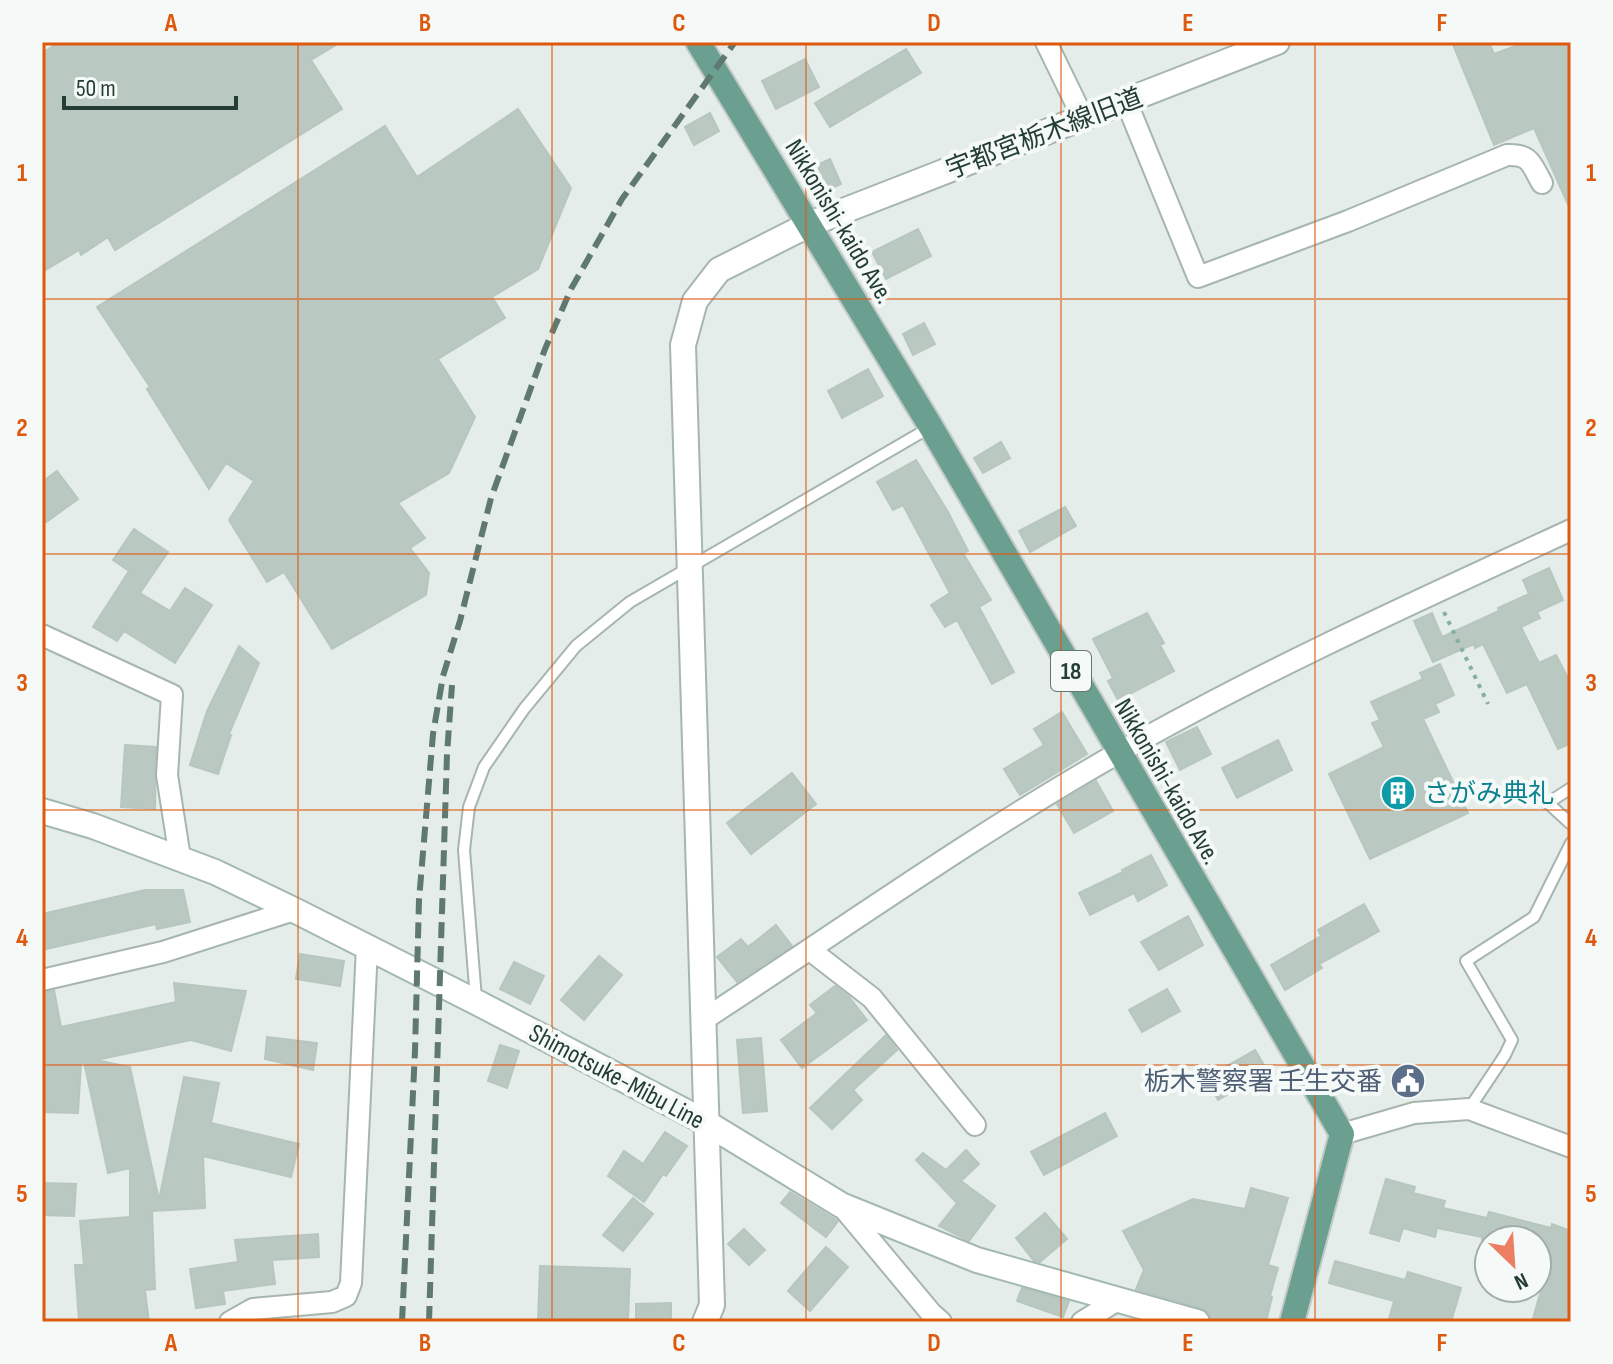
<svg xmlns="http://www.w3.org/2000/svg" width="1613" height="1364" font-family="'Sofia Sans Condensed','Noto Sans JP',sans-serif">
	<rect width="100%" height="100%" fill="#e4ede9"/>
	<path fill="#b9c8c1" stroke="#b7c6bf" stroke-width="2" d="M60,42H341L311,60L342,109L115,250L108,237L81,255L79,250L42,272V53Z
		M1452,42H1489L1494,54L1526,42H1571V211L1534,128L1494,145Z
		M906,49L921,73L830,127L815,103Z
		M805,59L819,87L776,109L762,81Z
		M518,109L571,188L538,269L492,297L505,318L438,359L475,417L449,473L398,503L425,538L410,548L429,573L426,595L332,649L284,572L267,582L229,520L254,481L226,463L209,489L147,389L150,387L97,307L385,126L417,177Z
		M710,113L719,131L694,145L685,127Z
		M830,159L841,184L819,194L808,169Z
		M918,229L931,256L886,279L872,252Z
		M924,323L935,344L913,355L903,334Z
		M868,369L883,396L842,418L828,391Z
		M1001,442L1010,458L983,473L974,458Z
		M916,460L948,512L968,551L963,553L991,600L979,607L1014,672L992,684L957,620L945,627L931,605L950,593L903,505L893,510L877,482Z
		M57,471L78,499L42,525V482Z
		M1065,507L1076,526L1030,552L1019,531Z
		M134,529L168,552L140,593L170,611L185,588L212,605L175,663L124,631L117,641L93,627L129,571L113,560Z
		M1549,568L1563,600L1537,612L1540,618L1521,627L1539,663L1556,655L1571,684V743L1558,749L1527,684L1507,693L1483,644L1475,648L1474,644L1433,662L1414,621L1432,613L1442,637L1499,611L1498,608L1529,594L1523,580Z
		M1147,613L1164,643L1160,645L1174,671L1118,700L1108,681L1113,678L1093,639Z
		M239,646L259,663L229,734L231,735L218,774L190,765L207,711Z
		M1440,664L1454,695L1435,704L1439,712L1423,719L1468,813L1370,859L1329,774L1384,747L1372,723L1380,720L1371,702L1423,679L1420,673Z
		M1062,712L1087,754L1020,795L1004,769L1044,745L1034,729Z
		M1197,727L1211,754L1180,770L1166,742Z
		M1278,740L1292,770L1237,798L1222,768Z
		M125,745L156,747L155,809L121,807Z
		M792,773L816,804L751,854L727,823Z
		M1096,781L1113,811L1074,833L1057,804Z
		M1151,855L1167,885L1138,901L1134,893L1090,915L1079,893L1123,872L1122,870Z
		M145,890H183L190,922L157,929L156,924L42,950V914Z
		M1364,904L1379,931L1319,964L1322,968L1285,990L1271,965L1321,936L1318,930Z
		M1188,916L1203,945L1159,970L1141,942Z
		M776,925L792,946L737,982L717,957L741,939L748,947Z
		M300,954L344,961L340,986L296,979Z
		M599,956L622,975L584,1020L561,1000Z
		M514,962L544,976L530,1004L500,989Z
		M174,983L246,991L231,1051L191,1040L96,1060L130,1067L159,1200L184,1077L219,1083L211,1123L299,1144L291,1177L203,1156L205,1208L152,1211L155,1289L145,1290L149,1322H79L75,1265H84L80,1221L130,1217V1168L108,1173L84,1062L81,1063L78,1113L42,1112V993L54,990L61,1027L176,1002Z
		M835,986L849,997L867,1020L802,1068L781,1040L817,1013L810,1005Z
		M1167,989L1180,1011L1142,1032L1129,1010Z
		M886,1035L897,1050L853,1090L862,1100L832,1129L810,1108Z
		M267,1037L317,1043L313,1070L265,1059Z
		M761,1038L767,1111L743,1113L737,1040Z
		M500,1045L519,1051L507,1088L488,1081Z
		M1255,1050L1268,1072L1218,1100L1206,1078Z
		M1105,1113L1117,1136L1044,1175L1031,1152Z
		M665,1132L687,1146L666,1176L663,1174L644,1202L608,1176L624,1151L643,1164Z
		M966,1150L979,1164L961,1181L995,1206L969,1241L939,1226L957,1203L916,1160L923,1153L946,1170Z
		M1386,1179L1415,1187L1413,1193L1445,1201L1443,1208L1487,1218L1489,1212L1551,1228L1552,1224L1571,1231V1322H1532L1550,1259L1541,1255L1546,1240H1482V1237L1437,1228L1435,1237L1403,1228L1399,1241L1370,1233Z
		M42,1183L76,1184L74,1216L42,1215Z
		M1251,1188L1288,1198L1268,1265L1278,1268L1270,1296L1272,1297L1266,1322H1212L1208,1312L1201,1308L1136,1289L1144,1270L1123,1231L1193,1199L1245,1209Z
		M790,1192L838,1221L826,1237L781,1203Z
		M633,1198L653,1214L623,1251L603,1235Z
		M1045,1213L1067,1239L1040,1262L1034,1261L1016,1238Z
		M744,1229L765,1250L749,1265L728,1244Z
		M318,1234L319,1257L272,1260L275,1284L223,1291L225,1304L196,1308L190,1269L238,1262L235,1240Z
		M826,1247L848,1267L810,1311L788,1291Z
		M1335,1261L1405,1280L1408,1272L1461,1288L1451,1322H1400L1389,1319L1394,1301L1329,1283Z
		M540,1266L630,1269L628,1320L565,1318L564,1322H538Z
		M1022,1288L1069,1301L1063,1317L1017,1301Z
		M671,1303V1322H636V1304Z"/>
	<g fill="none" stroke-linecap="round" stroke-linejoin="round">
		<g stroke="#a7b5b0" stroke-width="14">
			<path id="service" d="M1571,788L1548,803L1571,824
				M476,999L464,850L469,807L484,767L524,709L576,646L630,602L929,428
				M1469,1109L1505,1055L1512,1040L1466,961L1534,917L1571,843"/>
		</g>
		<g stroke="#a7b5b0" stroke-width="24">
			<path id="minor" d="M1046,42L1083,118
				M1126,101L1198,277L1348,221L1507,155C1531,154 1531,164 1542,183
				M42,635L172,695L167,775L180,858
				M810,950L872,998L975,1125
				M42,980L163,952L294,910
				M703,1020C841,930 977,833 1120,752C1266,669 1419,600 1571,530
				M1342,1134L1414,1113L1469,1109L1571,1147
				M841,1205L931,1313L941,1322
				M230,1322L253,1309L332,1302L346,1296L351,1283L367,947
				M1082,1322L1116,1301"/>
		</g>
		<g stroke="#a7b5b0" stroke-width="28">
			<path id="tertiary" d="M705,1322L712,1305L683,345L695,301L719,270L810,224L1277,42"/>
		</g>
		<g stroke="#a3b8b0" stroke-width="28">
			<path id="secondary" d="M42,811L93,826L215,872L294,910L476,1002L705,1122L841,1205L977,1260L1197,1322"/>
		</g>
		<g stroke="#c2c9c7" stroke-width="28">
			<path id="primary" d="M698,42L931,427L1342,1134L1292,1322"/>
		</g>
		<path stroke="#86afa0" stroke-width="4" stroke-dasharray="4 6" stroke-linecap="butt" d="M1444,612L1488,704"/>
		<use href="#service" stroke="#fff" stroke-width="10"/>
		<use href="#minor" stroke="#fff" stroke-width="20"/>
		<use href="#tertiary" stroke="#fff" stroke-width="24"/>
		<use href="#secondary" stroke="#fff" stroke-width="24"/>
		<use href="#primary" stroke="#6ba090" stroke-width="24"/>
		<path stroke="#5f7971" stroke-width="6" stroke-dasharray="16 8" stroke-linecap="butt" d="M402,1322L415,1051L419,900L433,734L443,676L460,621L491,498L545,349L571,289L622,199L735,42
			M429,1322L447,754L452,685"/>
	</g>
	<path fill="none" stroke="#de580e" stroke-width="2" stroke-opacity="0.55" d="M298,42V1322M552,42V1322M806,42V1322M1061,42V1322M1315,42V1322M42,299H1571M42,554H1571M42,810H1571M42,1065H1571"/>
	<defs>
		<g id="building-disc" transform="scale(1.8)"><circle r="9.5" fill="#0f9aa8" stroke="#f5f9f7"/><path d="M-4-6H4V6H1V3H-1V6H-4ZM-2.5-4.3h1.7v1.8h-1.7ZM.8-4.3h1.7v1.8H.8ZM-2.5-1h1.7V.8h-1.7ZM.8-1h1.7V.8H.8Z" fill="#fff"/></g>
		<g id="civic-disc" transform="scale(1.8)"><circle r="9.5" fill="#5c6f8a" stroke="#f5f9f7"/><path d="M-.6-6.5H3V-4.5H.6V-3L4-1V1h2V6H-6V1h2V-1L-.6-3ZM-1.2 2.5V6h2.4V2.5Z" fill="#fff"/></g>
	</defs>
	<g fill-rule="evenodd">
		<use href="#building-disc" x="1398" y="793"/>
		<use href="#civic-disc" x="1408" y="1081"/>
	</g>
	<g text-anchor="middle" stroke-width="8" stroke-linejoin="round" paint-order="stroke">
		<rect fill="#f5f9f7" stroke="#637670" stroke-width="2" x="1051" y="651" width="40" height="40" rx="6"/>
		<g font-size="24" font-weight="bold" fill="#243e36">
			<text x="1071" y="679">18</text>
		</g>
		<g font-size="26" fill="#243e36" stroke="#f5f9f7">
			<text transform="translate(1044 133) rotate(-21)" y="9">宇都宮栃木線旧道</text>
			<text transform="translate(840 221) rotate(59)" y="9">Nikkonishi-kaido Ave.</text>
			<text transform="translate(1168 781) rotate(60)" y="9">Nikkonishi-kaido Ave.</text>
			<text transform="translate(617 1076) rotate(28)" y="9">Shimotsuke-Mibu Line</text>
		</g>
		<g font-size="26" fill="#0d838f" stroke="#f5f9f7" text-anchor="start">
			<text x="1424" y="802">さがみ典礼</text>
		</g>
		<g font-size="26" fill="#4e5e75" stroke="#f5f9f7" text-anchor="end">
			<text x="1382" y="1090">栃木警察署 壬生交番</text>
		</g>
	</g>
	<rect width="1613" height="1364" fill="none" stroke="#f5f9f7" stroke-width="88"/>
	<g transform="translate(1513 1264) rotate(155)"><circle r="38" fill="#f5f9f7" stroke="#a1aeaa" stroke-width="2"/>
	<path d="M0-6L14 30L0 20L-14 30Z" fill="#ec7f63"/>
	<text y="-12" font-size="22" font-weight="bold" text-anchor="middle" fill="#243e36">N</text>
	</g>
	<path d="M64 96v12h172v-12" fill="none" stroke="#243e36" stroke-width="4"/>
	<text x="76" y="96" font-size="24" fill="#243e36" stroke="#f5f9f7" stroke-width="6" paint-order="stroke">50 m</text>
	<rect x="44" y="44" width="1525" height="1276" fill="none" stroke="#de580e" stroke-width="3"/>
	<g font-size="26" text-anchor="middle" font-weight="bold" fill="#de580e">
		<text x="171" y="31">A</text>
		<text x="425" y="31">B</text>
		<text x="679" y="31">C</text>
		<text x="934" y="31">D</text>
		<text x="1188" y="31">E</text>
		<text x="1442" y="31">F</text>
		<text x="22" y="181">1</text>
		<text x="1591" y="181">1</text>
		<text x="22" y="436">2</text>
		<text x="1591" y="436">2</text>
		<text x="22" y="691">3</text>
		<text x="1591" y="691">3</text>
		<text x="22" y="946">4</text>
		<text x="1591" y="946">4</text>
		<text x="22" y="1202">5</text>
		<text x="1591" y="1202">5</text>
		<text x="171" y="1351">A</text>
		<text x="425" y="1351">B</text>
		<text x="679" y="1351">C</text>
		<text x="934" y="1351">D</text>
		<text x="1188" y="1351">E</text>
		<text x="1442" y="1351">F</text>
	</g>
</svg>
